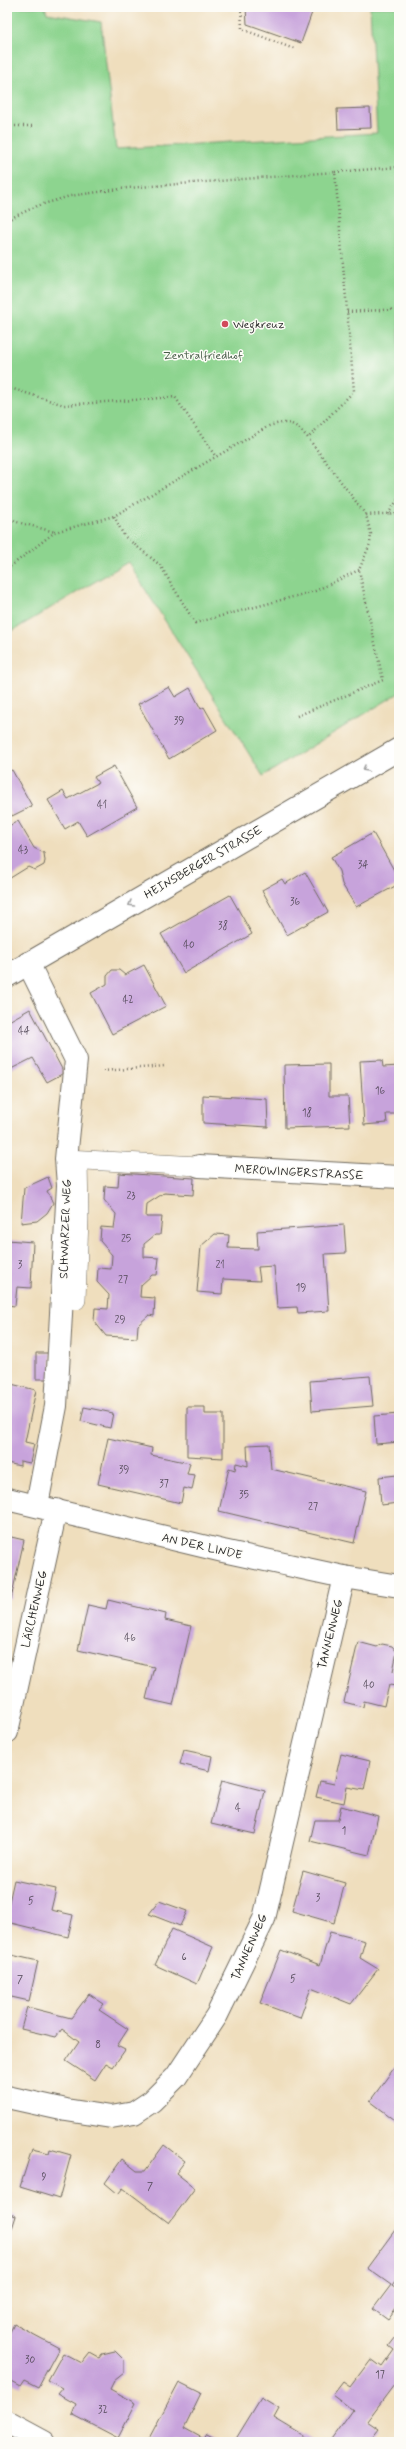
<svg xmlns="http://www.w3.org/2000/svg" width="406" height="2449" font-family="Mynerve,sans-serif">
	<rect width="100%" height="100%" fill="#fdfcf7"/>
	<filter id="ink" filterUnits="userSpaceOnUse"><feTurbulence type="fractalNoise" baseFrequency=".025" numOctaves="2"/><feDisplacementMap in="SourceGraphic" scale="8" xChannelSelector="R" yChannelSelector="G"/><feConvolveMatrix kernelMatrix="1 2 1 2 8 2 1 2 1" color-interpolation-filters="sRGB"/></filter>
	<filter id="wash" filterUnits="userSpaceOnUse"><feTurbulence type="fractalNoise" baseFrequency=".012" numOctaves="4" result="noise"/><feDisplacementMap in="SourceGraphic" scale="16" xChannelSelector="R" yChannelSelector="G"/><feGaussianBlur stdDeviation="0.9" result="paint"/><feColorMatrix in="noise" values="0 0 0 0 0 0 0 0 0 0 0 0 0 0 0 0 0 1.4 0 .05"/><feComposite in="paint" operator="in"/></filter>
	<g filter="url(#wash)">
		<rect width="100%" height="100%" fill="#efdebd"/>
		<path fill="#8dd48f" stroke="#5c805d" d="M7,7H45L47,13L101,22L116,149L377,133L370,7H399V693L263,776L128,562L7,634Z"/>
		<g id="blocks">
			<path fill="#c7a3db" d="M246,7H314L301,43L247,24Z
				M370,108L371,128L338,129L337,109Z
				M169,687L175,697L190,688L201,709L204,707L217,730L169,759L138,704Z
				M114,766L137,807L87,836L78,821L65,829L48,800L63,791L68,799L98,783L94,777Z
				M12,770L32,806L12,816L7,807V772Z
				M18,821L34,848L44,853L45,861L44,865L35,870L28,867L7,880V827Z
				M373,833L399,879V884L356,907L342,884L339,871L331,857Z
				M305,872L328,912L287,935L262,890L282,879L285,884Z
				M230,895L252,934L184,973L161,934Z
				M144,965L166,1006L112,1034L91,993L107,984V976L112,970H119L125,975Z
				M30,1009L62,1069V1074L47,1082L33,1058L7,1071V1022Z
				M382,1060L383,1067L399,1066V1114H386L387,1123L364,1125L360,1061Z
				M329,1064V1096H348L350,1126L285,1128L284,1065Z
				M203,1095L267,1099L268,1127L203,1123Z
				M119,1173L194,1178L193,1195L164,1193L147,1204L146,1217H162L160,1235H155L144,1244V1257L159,1258L157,1275H152L141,1285L140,1297L155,1298L154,1316L149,1315L138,1325L137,1338L106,1336L94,1321L95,1308L108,1309L109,1295L97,1282L98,1268L111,1269L112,1255L100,1241L101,1227L114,1228L116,1214L104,1200L105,1186L118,1187Z
				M48,1177L52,1188L47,1191L53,1203L47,1213L37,1221L21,1223L24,1188Z
				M344,1225L346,1253L325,1254L329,1311L298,1313L297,1307L277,1308L274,1266L258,1267L260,1281L223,1279L222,1294L197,1292L201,1246L215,1234L229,1235L228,1248L258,1249L257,1231Z
				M7,1240L33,1242L31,1288L17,1287L15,1306L7,1305Z
				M36,1353H51V1379H36Z
				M370,1376L373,1406L312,1411L310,1381Z
				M7,1383L36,1390L25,1442L34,1444L30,1463L20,1461V1466L7,1463Z
				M84,1407L113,1413L110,1428L81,1421Z
				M187,1407H205V1414H223V1458L187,1456Z
				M399,1414V1442L376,1444L374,1416Z
				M108,1438L152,1448L151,1455L190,1463L187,1474L195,1475L192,1490L184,1488L181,1503L98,1484Z
				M269,1444L271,1469L366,1491L354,1543L219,1511L229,1468L235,1470L236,1463L248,1466L247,1445Z
				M397,1475L399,1503L381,1505L379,1477Z
				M7,1536L24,1540L11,1599L7,1598Z
				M108,1600L166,1614L165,1620L191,1626L173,1705L146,1699L154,1667L78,1650L88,1605L106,1609Z
				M358,1642L377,1647L382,1644L392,1646L397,1652L393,1671L399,1673L396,1686L389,1685L384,1706L364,1701L363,1707L344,1702Z
				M184,1750L212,1756L209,1771L180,1764Z
				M341,1754L370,1761L364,1790L347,1787L344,1803L316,1797L320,1781L334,1784Z
				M222,1780L265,1791L255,1834L211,1824Z
				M341,1806L378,1816L369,1855L310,1841L315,1820H338Z
				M303,1871L345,1883L334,1923L292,1911Z
				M14,1880L56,1889L51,1910L73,1915L68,1937L7,1922V1911Z
				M159,1901L187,1911L180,1926L149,1914Z
				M172,1929L213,1947L197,1984L155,1965Z
				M330,1932L365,1941L360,1958L378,1969L351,2004L311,1988L300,2018L260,2003L281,1950L320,1965Z
				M7,1954L38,1961L29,2001L7,1996Z
				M89,1994L104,2004L99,2010L128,2029L117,2046L125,2050L113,2067L106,2063L95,2080L66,2061L79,2042L62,2029L56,2037L21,2029L27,2007L71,2018Z
				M397,2064L399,2065V2123L370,2101Z
				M164,2145L185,2161L176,2173L195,2188L169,2223L123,2188L118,2194L105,2183L122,2159L137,2171H145Z
				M32,2149L49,2153L50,2149L71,2155L59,2199L20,2187Z
				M7,2213L16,2216L7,2244Z
				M395,2230L399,2234V2277L392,2286L399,2291V2305L388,2320L373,2309L391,2285L367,2268Z
				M14,2324L59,2348L38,2387L24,2380L20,2386L7,2379V2338Z
				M399,2333V2382L397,2381L367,2421L379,2429L369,2442H330L353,2410L333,2395L343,2382L350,2387L371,2359L382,2367L394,2350L389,2346Z
				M115,2351L124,2360V2373L114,2381L110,2389L136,2403L118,2438L72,2414L76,2404L58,2394L63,2388L48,2380L63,2353L82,2363L90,2353L99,2358L102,2354Z
				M179,2382L201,2393L184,2428L204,2439L207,2434L222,2442H147Z
				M261,2398L279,2409L274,2418L314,2442H234Z"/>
		</g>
	</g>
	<g filter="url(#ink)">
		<use href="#blocks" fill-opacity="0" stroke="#706a5e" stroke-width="1"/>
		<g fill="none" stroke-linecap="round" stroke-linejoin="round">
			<g stroke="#706a5e" stroke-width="20">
				<path id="service" d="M66,1159L199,1166
					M76,1300L79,1219L78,1160"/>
			</g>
			<g stroke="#706a5e" stroke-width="24">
				<path id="minor" d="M28,963L76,1060L66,1159L68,1185L56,1406L37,1505
					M199,1166L399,1177
					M7,1732L56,1510
					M7,2097L66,2110L111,2117L134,2113L152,2101L176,2077L217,2015L264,1919L344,1577
					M7,2422L44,2442"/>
			</g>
			<g stroke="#706a5e" stroke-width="24">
				<path id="tertiary" d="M7,976L399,749
					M7,1499L223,1551L344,1577L399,1586"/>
			</g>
			<path stroke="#706a5e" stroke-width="2.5" stroke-dasharray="1 3" stroke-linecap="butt" d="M241,7L242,29L294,49
				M399,59V91
				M7,126H33
				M335,172L399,167
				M7,220L37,206L70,196L127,188L335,172L354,391L308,438
				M347,312L399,309
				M7,387L64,405L175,397L216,457
				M388,514L399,498
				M7,516L17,522L55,532
				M7,569L55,532L114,516
				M359,570L315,591L195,623L160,565L124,536L114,516L269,426C289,420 294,422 308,438L366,515
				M297,716L383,680L359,570L370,544L371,534L366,515L399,513
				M103,1071L165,1066"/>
			<use href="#service" stroke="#fff" stroke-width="19"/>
			<use href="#minor" stroke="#fff" stroke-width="22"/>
			<use href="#tertiary" stroke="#fff" stroke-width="22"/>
		</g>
		<defs><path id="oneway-chevron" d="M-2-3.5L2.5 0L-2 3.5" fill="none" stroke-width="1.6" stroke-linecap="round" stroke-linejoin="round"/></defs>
		<g stroke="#a0a0a0">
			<use href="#oneway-chevron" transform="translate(365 769) rotate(150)"/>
			<use href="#oneway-chevron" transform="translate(131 904) rotate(150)"/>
		</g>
	</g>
	<circle fill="#d1495b" stroke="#fdfcf7" stroke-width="1.5" cx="225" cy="324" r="4"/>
	<g text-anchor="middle" stroke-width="3" stroke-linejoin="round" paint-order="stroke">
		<g font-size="10" fill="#524957">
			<text x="179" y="724">39</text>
			<text x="102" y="808">41</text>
			<text x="23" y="853">43</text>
			<text x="363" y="868">34</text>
			<text x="295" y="905">36</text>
			<text x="223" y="929">38</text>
			<text x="189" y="948">40</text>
			<text x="128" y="1003">42</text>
			<text x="24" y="1034">44</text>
			<text x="380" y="1094">16</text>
			<text x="307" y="1116">18</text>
			<text x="131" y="1199">23</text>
			<text x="126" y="1242">25</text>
			<text x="20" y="1268">3</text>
			<text x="220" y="1268">21</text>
			<text x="123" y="1283">27</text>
			<text x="301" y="1291">19</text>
			<text x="120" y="1323">29</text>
			<text x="124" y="1473">39</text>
			<text x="164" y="1487">37</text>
			<text x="244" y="1498">35</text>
			<text x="313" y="1510">27</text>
			<text x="130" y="1641">46</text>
			<text x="369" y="1688">40</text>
			<text x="238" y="1811">4</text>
			<text x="344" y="1834">1</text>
			<text x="318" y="1901">3</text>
			<text x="31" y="1904">5</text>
			<text x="184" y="1960">6</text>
			<text x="293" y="1982">5</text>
			<text x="20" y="1983">7</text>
			<text x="98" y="2048">8</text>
			<text x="44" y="2180">9</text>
			<text x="150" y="2190">7</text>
			<text x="30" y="2363">30</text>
			<text x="380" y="2378">17</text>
			<text x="103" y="2413">32</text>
		</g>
		<g font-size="12" fill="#2b2b2b" stroke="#fdfcf7" text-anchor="start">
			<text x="233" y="328">Wegkreuz</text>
		</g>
		<g font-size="12" fill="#485e49" stroke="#fdfcf7">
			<text x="203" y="359">Zentralfriedhof</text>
		</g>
		<g font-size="12" fill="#2b2b2b" stroke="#fdfcf7">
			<text transform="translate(203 862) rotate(-30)" y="4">HEINSBERGER STRASSE</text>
			<text transform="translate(299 1172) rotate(3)" y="4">MEROWINGERSTRASSE</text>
			<text transform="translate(65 1229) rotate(-88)" y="4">SCHWARZER WEG</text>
			<text transform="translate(202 1546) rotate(13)" y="4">AN DER LINDE</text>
			<text transform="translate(34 1609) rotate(-77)" y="4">LÄRCHENWEG</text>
			<text transform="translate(330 1634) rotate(-76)" y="4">TANNENWEG</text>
			<text transform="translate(249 1947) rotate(-66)" y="4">TANNENWEG</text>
		</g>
	</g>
	<rect width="406" height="2449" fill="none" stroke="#fdfcf7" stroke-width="24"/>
</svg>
